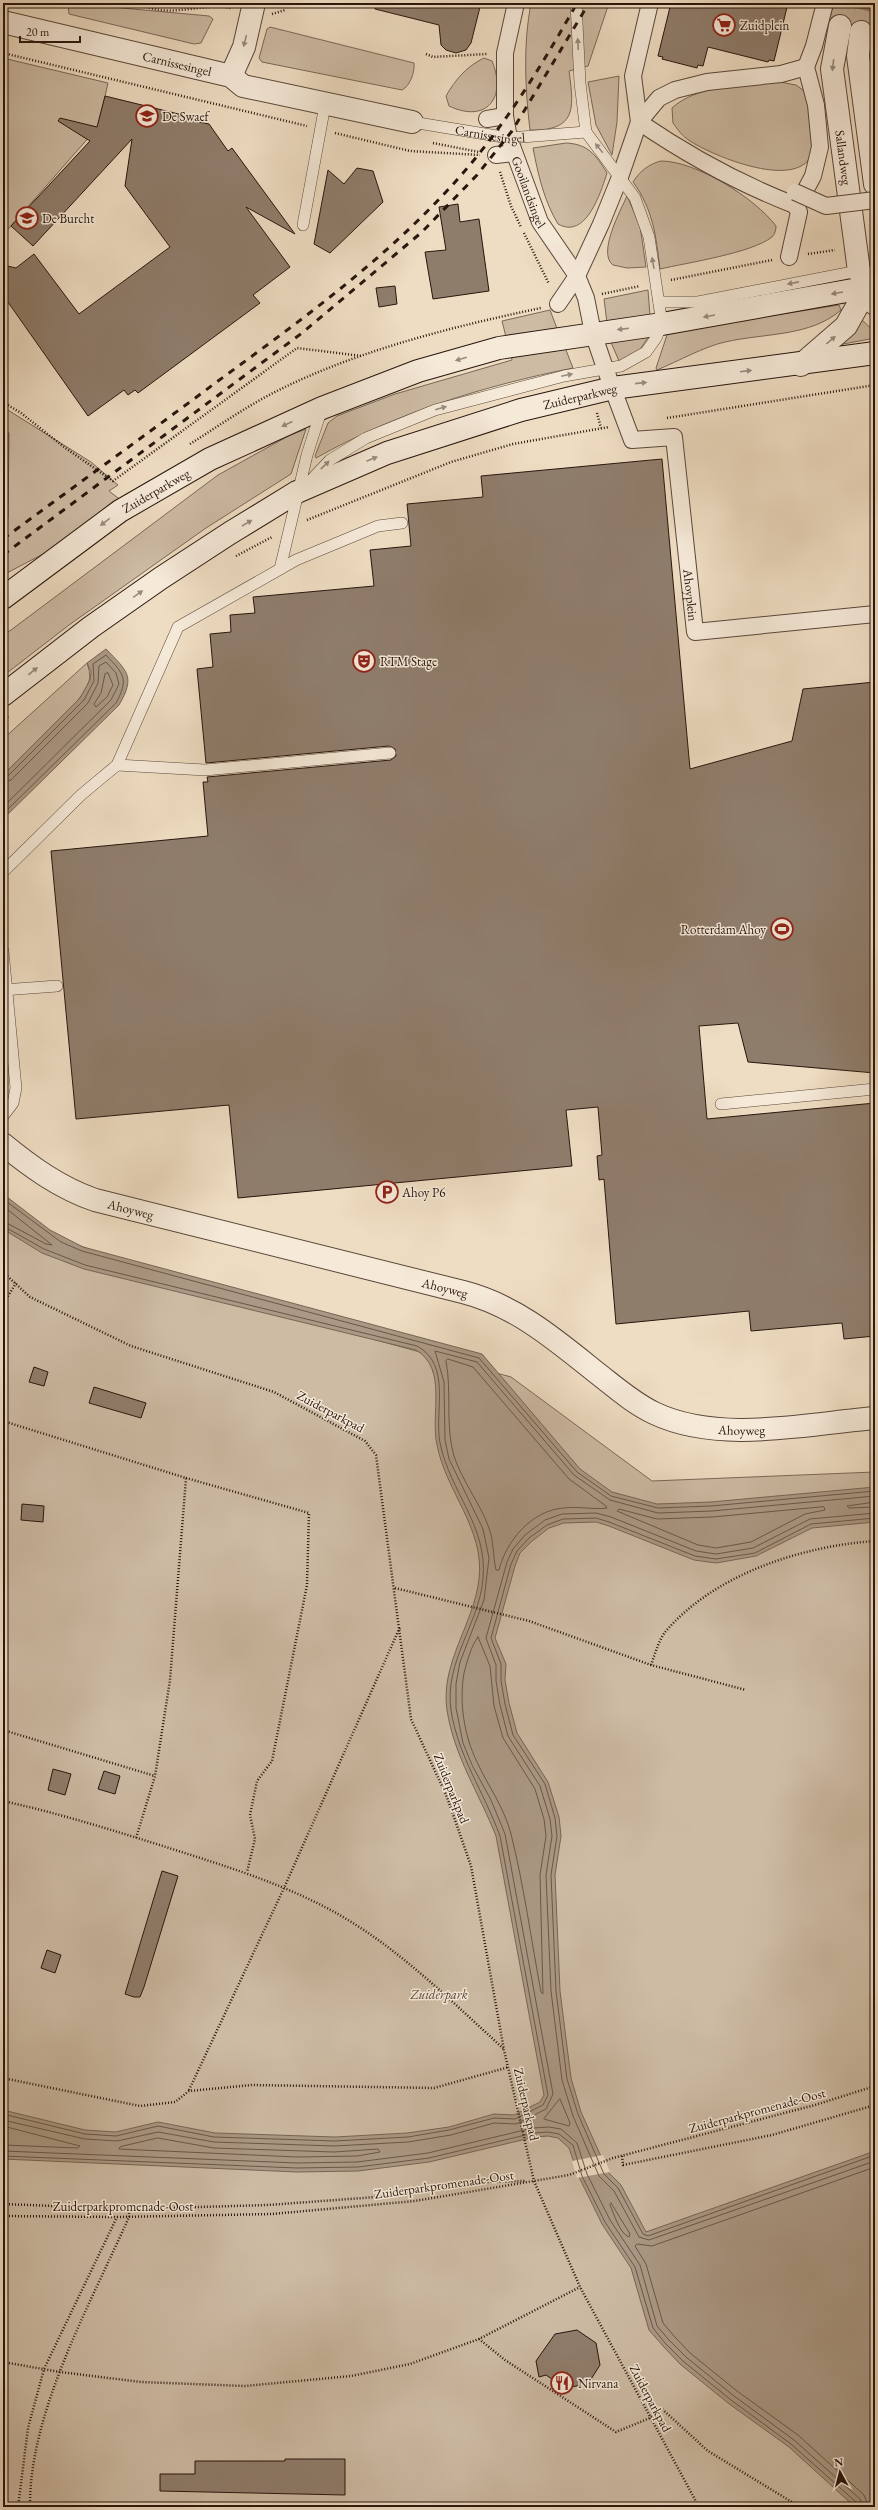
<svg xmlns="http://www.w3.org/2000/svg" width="878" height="2510" font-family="'EB Garamond',serif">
	<rect width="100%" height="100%" fill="#efddc3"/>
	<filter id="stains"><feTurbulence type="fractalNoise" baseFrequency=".005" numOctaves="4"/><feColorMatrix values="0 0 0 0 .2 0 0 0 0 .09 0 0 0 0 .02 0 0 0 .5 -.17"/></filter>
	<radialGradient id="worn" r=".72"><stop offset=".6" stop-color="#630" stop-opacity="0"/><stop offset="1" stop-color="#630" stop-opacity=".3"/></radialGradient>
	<path fill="#cdbba4" stroke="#7a6858" d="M68,3L209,16L213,19L201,43L194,44L69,14Z
		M531,3H609L588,66L569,71C574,108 577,131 530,130C525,88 523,45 531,3Z
		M270,27L414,63C415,72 410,86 402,90L262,62L259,58L267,29Z
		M3,58L108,83L98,127L3,235Z
		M484,58L492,61C507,97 487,124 449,106L446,96C455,80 467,66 484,58Z
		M619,76L617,122L612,155L596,125L588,82Z
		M774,81L796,85L807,93C808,104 816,143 813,151C801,193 713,156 690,141C682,136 678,130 673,123L672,108C697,85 741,86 774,81Z
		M566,143C588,144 596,155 607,173C601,192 586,240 558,224C544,201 538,174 533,148Z
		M661,161C696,161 755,198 776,226C776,230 775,234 772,237C752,253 686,263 660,269C656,236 653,209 633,182C640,171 649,164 661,161Z
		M627,196L640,226L646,267L627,268L613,265C597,253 621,210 627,196Z
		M648,290L650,316L607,323L604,299Z
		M839,305L841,310C810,337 764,333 725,342C703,347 679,361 657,370L656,368L667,335L672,328L687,329Z
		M550,310L558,331L507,341L502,321Z
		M862,320L875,332V338L838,345Z
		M649,336L639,351L619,361L610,340Z
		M564,345L573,368C483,386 396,413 316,458L315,456L328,423L337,416L395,394L512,360L511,354Z
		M3,407L91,462L118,485L109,491L131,508L3,575Z
		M306,429L291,474L206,528L69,625L3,676V636L218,475L290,435Z
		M87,663C90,672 91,678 87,686C78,708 22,756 3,775V739Z
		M3,1203L45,1234L278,1313L511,1377L652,1481L875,1472V2507H3Z"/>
	<path fill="#ab9985" stroke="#776455" d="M3,428L9,433L8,519L3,522Z
		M106,649C127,671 136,676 119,705L3,819V775L80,698L90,680L91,672L87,663Z
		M3,1194L50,1230L83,1247L482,1354L580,1469L612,1492L657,1504L711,1502L875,1487V1522L812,1528L756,1556L716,1563L694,1560L609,1526L596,1522L564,1523L549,1528L532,1541L520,1553L515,1566L495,1638L506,1664L505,1680L509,1703L517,1733L548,1782L559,1817L561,1836L555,1875L560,1991L571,2078L581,2112L608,2172L621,2185L646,2232L875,2151V2507H855L789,2447L728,2403L680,2364L663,2346L649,2330L631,2268L602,2224L579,2177L569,2148L558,2138L548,2136L535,2137L429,2162L358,2171L297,2172L3,2159V2110L85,2130L116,2132L158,2122L215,2133L335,2137L407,2133L449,2127L494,2114L514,2115L540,2102L544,2095L496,1836C479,1793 454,1756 447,1710C440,1663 474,1624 479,1579C485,1529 446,1492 437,1445C430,1414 448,1369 416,1350L84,1269L42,1253L3,1229Z"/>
	<path fill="#efddc3" d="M603,2155L610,2172L577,2178L572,2161Z"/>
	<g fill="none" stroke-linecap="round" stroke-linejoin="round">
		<path stroke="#6a5749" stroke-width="1" d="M3,433L5,436L3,518
			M108,673L113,685L107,697L96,707L94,704L101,693L105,674Z
			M3,777L8,776L84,700L94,681L93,664L106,655C124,674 129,679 116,703L3,814
			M3,782L11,780L88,703L98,683L99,666L106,662L116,673L119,684L111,700L3,807
			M3,1199L61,1242L82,1251L479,1358L577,1472L611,1496L658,1508L711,1506L875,1491
			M3,1206L52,1245L46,1244L3,1221
			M3,1226L44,1249L85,1265L417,1346C452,1365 434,1411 440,1443C450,1492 488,1526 483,1579C479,1624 444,1662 451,1710C458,1756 484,1792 500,1836L548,2095L543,2105L515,2119L494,2118L449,2130L408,2137L335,2141L214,2137L158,2126L116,2136L85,2134L3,2114
			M448,1359L473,1367L569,1479L606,1506L607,1508C594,1510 578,1506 564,1508C532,1510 506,1541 499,1570H496C493,1557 494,1542 489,1528C480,1503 462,1481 454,1456C445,1426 452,1392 446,1361Z
			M875,1502L847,1506L849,1508L875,1507
			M824,1507L825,1510L805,1514L751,1542L716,1548L698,1545L617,1511L619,1509L657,1519L712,1517Z
			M875,1513L810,1519L753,1548L716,1554L696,1551L611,1517L596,1513L562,1514L545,1520L525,1535L513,1549L507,1562L486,1638L496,1665V1681L500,1705L508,1736L540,1786L550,1819L552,1836L546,1875L551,1991L562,2080L573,2116L599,2176L614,2191L639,2237L649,2240L875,2161
			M875,1518L811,1524L755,1553L716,1559L695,1556L609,1522L596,1518L563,1519L547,1525L529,1538L517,1551L511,1564L491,1638L501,1664V1681L505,1704L513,1735L545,1784L555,1818L557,1836L551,1875L556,1991L567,2079L578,2114L604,2174L618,2188L643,2234L648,2236L875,2155
			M478,1637L490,1666L494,1706L503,1738L535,1789L544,1819L546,1836L540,1875L543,1994L541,1992C531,1939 524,1886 511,1834C504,1807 488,1786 477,1762C464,1735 459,1703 464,1673C467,1662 471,1646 478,1637Z
			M560,2099L570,2123L569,2126L544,2119Z
			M3,2120L85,2139L117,2141L158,2132L214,2142L335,2146L408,2142L451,2135L494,2123L516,2124L546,2109L553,2094L505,1834L491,1800L472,1765L463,1743L456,1708V1684L460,1662L484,1600L489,1558L483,1529L449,1459L445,1440L444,1382L435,1351L477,1362L574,1475L610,1500L658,1513L712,1511L875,1496
			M3,2126L80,2146L78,2148L3,2145
			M158,2138L214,2148L334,2152L378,2149L380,2152L357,2156L297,2157L119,2149L120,2147Z
			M3,2151L297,2163L357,2162L428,2153L533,2128L549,2127L561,2129L577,2143L587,2174L610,2220L640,2265L657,2326L669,2340L686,2357L734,2396L794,2440L860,2499L863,2507
			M3,2156L297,2168L358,2167L429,2158L534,2133L548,2132L559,2134L573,2145L582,2176L605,2222L635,2267L653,2328L665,2343L683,2361L731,2400L791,2444L856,2502L858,2507
			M611,2203L630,2234L629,2237C620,2234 614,2214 610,2205Z
			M869,2507L864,2495L798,2435L737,2391L690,2353L674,2336L663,2323L646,2264L635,2246L637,2244L652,2246L875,2167"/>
	</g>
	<path fill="#8f7d6c" stroke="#28150d" d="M375,3H481L471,43L466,50L456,53L446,50L441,45L439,25L375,9Z
		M671,3H788L774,61L769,60L768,62L708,47L703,66L698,65L697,68L662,59L663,57L658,56Z
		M834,3H875V35L868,22L862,20L852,24L848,17L842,14L831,17Z
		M105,96L199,119V122L209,124L228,151L232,148L295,234L246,207L290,267L253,295L260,303L138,393L135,390L128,395L124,390L88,416L3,295V265L16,268L34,254L79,314L170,247L125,186L132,139L33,246L11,226L90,141L58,121L60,118L97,127Z
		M357,168L373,171L383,202L330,253L314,244L328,170L344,184Z
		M458,204L460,222L479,219L489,291L433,299L425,252L446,250L439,207Z
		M395,286L397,304L379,307L376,288Z
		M662,459L690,769L792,741L803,689L875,682V1073L748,1062L738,1023L699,1026L707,1119L875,1103V1336L844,1339L842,1323L751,1331L749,1311L616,1324L604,1179L599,1180L597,1156L602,1155L598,1107L566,1110L572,1166L238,1198L229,1105L76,1119L51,851L208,836L203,782H208L207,777L391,760L396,756L395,749L389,746L206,763L197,669L213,667L210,634L231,632L230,615L255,613L253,597L374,586L370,550L411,546L407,504L483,497L481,476Z
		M34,1367L48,1372L44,1386L29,1382Z
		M94,1387L146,1403L141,1418L89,1403Z
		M22,1504L44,1506L43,1522L21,1520Z
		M53,1769L71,1774L65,1795L48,1790Z
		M104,1771L120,1776L115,1794L98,1789Z
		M162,1871L178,1876L144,1987L140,1997H134L125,1994Z
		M47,1950L61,1955L55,1973L41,1968Z
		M577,2330L596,2343L600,2365L588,2384L565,2388L546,2375L539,2377L536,2361L555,2334Z
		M285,2459H345V2495L160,2491V2474H195V2461H285Z"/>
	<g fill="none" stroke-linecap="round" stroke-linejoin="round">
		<path stroke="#c7b59f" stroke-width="22" stroke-dasharray="22 11" stroke-linecap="butt" d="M840,26L845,3
			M861,32L868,3"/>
		<g stroke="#5a473a" stroke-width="12">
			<g id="service">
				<path d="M576,3L580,83L586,132"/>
				<path id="s1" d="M412,122L509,138L586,132"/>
				<path d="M303,225L325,105"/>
				<path d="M659,302H698L863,270"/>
				<path d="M311,480L330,460L366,438L435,410L564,376L621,366L646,352L656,338L662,324L649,237L635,198L586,132"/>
				<path d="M280,569L307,455L322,408"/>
				<path d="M117,765L205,770L390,753"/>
				<path d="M3,872L81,795L117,765L178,627L296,560L378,526L402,523"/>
				<path d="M3,951L16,1088L13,1103L3,1116"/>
				<path d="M3,990L57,986"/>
				<path d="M721,1104L875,1089"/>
			</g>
		</g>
		<g stroke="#5a473a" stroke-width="18">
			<g id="pedestrian">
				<path id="s2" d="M516,3L505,53V116L509,138L540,222L577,276L586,298L593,333L605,368L632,440L674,437L695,632L875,614"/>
				<path d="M487,119L505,116"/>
				<path d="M639,122C689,156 742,185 797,206L813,176L820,147L816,105L806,67L814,46L825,3"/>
				<path d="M639,122L633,76L650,3"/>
				<path d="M496,155L514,153"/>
				<path d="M789,257L799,212L795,205"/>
				<path d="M558,304L577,276L601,224L620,177L639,122L659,98L675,90L707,82L781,74L806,67"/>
			</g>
		</g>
		<g stroke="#5a473a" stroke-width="24">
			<g id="minor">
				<path id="s3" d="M3,22L231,76L243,86L412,122"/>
				<path id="s4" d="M840,26L832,69L859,271L875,304"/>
				<path d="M861,32L858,56L875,184"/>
				<path d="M231,76L244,47L254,3"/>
				<path d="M801,365L846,326L873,278"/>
				<path id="s5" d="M3,1144C31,1167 60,1188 95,1200L463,1292C515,1305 556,1340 597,1373C615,1387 633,1403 654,1413C719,1444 806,1424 875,1418"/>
			</g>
		</g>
		<g stroke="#28150d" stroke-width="24">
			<g id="secondary">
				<path id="s6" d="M3,598L120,511L210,459L322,408L418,371L499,348L662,324L875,286"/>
				<path id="s7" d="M3,695L91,627L161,578L230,533L297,492L387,453L521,410L613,388L875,353"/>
			</g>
		</g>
		<path stroke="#28150d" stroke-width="2.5" stroke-dasharray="1 2" stroke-linecap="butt" d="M138,3C167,20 201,2 231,8
			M272,14L285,10
			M3,53L307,126
			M426,54L433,57L487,54
			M335,133L410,151L480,155
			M433,143L479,152
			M500,172L511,206L521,227
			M524,233L549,284
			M808,254L835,250
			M671,280L772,260
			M602,294L640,286
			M3,402L21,413L64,447L113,481L297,348L362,356
			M597,413L601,428
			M667,418L875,385
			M190,444C217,427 244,408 273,393C355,351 451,327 541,308
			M307,520L451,462L513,444L609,427
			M236,556L272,537
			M3,721L8,716
			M3,1272L30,1297L131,1346L274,1392L365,1441L376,1455L411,1719L447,1797L471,1866L504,2050L534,2181L580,2287L699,2507
			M3,1304L16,1283
			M3,1421L186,1478L170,1680L155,1776L136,1838
			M186,1478L309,1513L307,1585L272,1761L257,1781L250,1815L255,1839L247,1872
			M395,1588L529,1621L651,1665L746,1690
			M651,1665C655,1654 659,1639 666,1631C715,1574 802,1546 875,1541
			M3,1730L155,1776
			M3,1801C58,1813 112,1830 166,1847C228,1867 292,1886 348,1920C406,1955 454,2004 504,2049
			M3,2078L140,2106L175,2102L189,2091L252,2085L434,2088L509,2067
			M189,2090L284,1888L400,1627
			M622,2156L623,2165L772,2135L875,2105
			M3,2204L129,2209L268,2205L376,2197L483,2182L525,2181
			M3,2216L117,2217L272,2214L415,2201L569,2175L613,2158L815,2105L875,2086
			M479,2339L505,2360L616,2432L650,2418L661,2408L708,2451L800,2507
			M3,2362L60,2372L141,2382L245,2386L351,2376L410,2364L479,2339L580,2287
			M18,2507L28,2428L44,2369L117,2217
			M30,2507C29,2412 91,2303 129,2217V2209"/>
		<use href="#service" stroke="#f5e9d8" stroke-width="11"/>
		<use href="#pedestrian" stroke="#f5e9d8" stroke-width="16"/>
		<use href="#minor" stroke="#f5e9d8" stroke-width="22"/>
		<use href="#secondary" stroke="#f5e9d8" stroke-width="22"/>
		<path stroke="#28150d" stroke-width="3" stroke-dasharray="7 7" stroke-linecap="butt" d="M3,539C75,486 147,434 218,381C307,316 398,250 469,166C511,116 545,60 577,3
			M3,555L302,333L422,232L477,175L512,131L589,3"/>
		<g stroke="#5a473a" stroke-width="18" stroke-linecap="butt">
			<path id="pedestrian-bridge" d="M795,192L826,206L875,200"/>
		</g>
		<use href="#pedestrian-bridge" stroke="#f5e9d8" stroke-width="16"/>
	</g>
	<defs><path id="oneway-solid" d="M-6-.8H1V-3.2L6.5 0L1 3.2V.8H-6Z"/></defs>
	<g fill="#998a7d">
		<use href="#oneway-solid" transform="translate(245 41) rotate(104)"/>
		<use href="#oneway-solid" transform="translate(578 44) rotate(-93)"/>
		<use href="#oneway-solid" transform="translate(833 65) rotate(97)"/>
		<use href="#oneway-solid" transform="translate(599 148) rotate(-129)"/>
		<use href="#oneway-solid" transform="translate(653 263) rotate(-100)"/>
		<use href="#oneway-solid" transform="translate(793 283) rotate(169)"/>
		<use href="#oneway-solid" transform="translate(837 293) rotate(170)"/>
		<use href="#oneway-solid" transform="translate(709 316) rotate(170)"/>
		<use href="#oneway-solid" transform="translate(623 329) rotate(173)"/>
		<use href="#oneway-solid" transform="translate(831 340) rotate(-40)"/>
		<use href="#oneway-solid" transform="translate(461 359) rotate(164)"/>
		<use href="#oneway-solid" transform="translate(746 371) rotate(-7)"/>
		<use href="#oneway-solid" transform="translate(567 375) rotate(-12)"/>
		<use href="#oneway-solid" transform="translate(641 383) rotate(-6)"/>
		<use href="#oneway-solid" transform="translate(441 408) rotate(-16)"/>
		<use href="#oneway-solid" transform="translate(287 424) rotate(155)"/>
		<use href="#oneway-solid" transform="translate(372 459) rotate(-23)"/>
		<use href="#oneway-solid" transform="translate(325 465) rotate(-44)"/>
		<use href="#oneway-solid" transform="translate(105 522) rotate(143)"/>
		<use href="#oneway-solid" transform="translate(247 523) rotate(-31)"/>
		<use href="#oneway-solid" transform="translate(138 594) rotate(-35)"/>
		<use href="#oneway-solid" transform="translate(33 671) rotate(-39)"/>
	</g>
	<defs>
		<g id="supermarket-ring" transform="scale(1.15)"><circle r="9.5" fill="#f5e9d8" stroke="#8f2418" stroke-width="1.5"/><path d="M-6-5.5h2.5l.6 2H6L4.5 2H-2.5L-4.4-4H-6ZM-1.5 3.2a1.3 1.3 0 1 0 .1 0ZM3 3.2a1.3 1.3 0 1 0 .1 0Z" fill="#8f2418"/></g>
		<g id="school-ring" transform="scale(1.15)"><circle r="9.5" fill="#f5e9d8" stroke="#8f2418" stroke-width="1.5"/><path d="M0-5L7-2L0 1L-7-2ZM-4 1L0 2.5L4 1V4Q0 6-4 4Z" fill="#8f2418"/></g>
		<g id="theatre-ring" transform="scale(1.15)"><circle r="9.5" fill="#f5e9d8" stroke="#8f2418" stroke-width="1.5"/><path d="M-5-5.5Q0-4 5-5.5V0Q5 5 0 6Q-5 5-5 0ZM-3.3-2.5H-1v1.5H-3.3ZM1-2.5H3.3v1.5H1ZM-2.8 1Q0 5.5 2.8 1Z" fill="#8f2418"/></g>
		<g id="stadium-ring" transform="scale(1.15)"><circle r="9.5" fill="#f5e9d8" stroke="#8f2418" stroke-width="1.5"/><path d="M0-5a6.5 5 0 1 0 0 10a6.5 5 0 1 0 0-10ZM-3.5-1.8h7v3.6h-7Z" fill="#8f2418"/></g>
		<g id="parking-ring" transform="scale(1.15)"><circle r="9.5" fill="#f5e9d8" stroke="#8f2418" stroke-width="1.5"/><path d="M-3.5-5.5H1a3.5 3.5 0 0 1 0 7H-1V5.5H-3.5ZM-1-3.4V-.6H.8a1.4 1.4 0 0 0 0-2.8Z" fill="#8f2418"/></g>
		<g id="restaurant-ring" transform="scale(1.15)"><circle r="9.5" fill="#f5e9d8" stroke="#8f2418" stroke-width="1.5"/><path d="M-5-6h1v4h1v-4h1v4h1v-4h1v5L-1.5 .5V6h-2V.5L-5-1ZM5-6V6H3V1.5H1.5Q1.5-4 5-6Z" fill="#8f2418"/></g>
	</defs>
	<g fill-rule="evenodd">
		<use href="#supermarket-ring" x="724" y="25"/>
		<use href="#school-ring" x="147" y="116"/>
		<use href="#school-ring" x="27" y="218"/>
		<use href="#theatre-ring" x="364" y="661"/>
		<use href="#stadium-ring" x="782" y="929"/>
		<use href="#parking-ring" x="387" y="1192"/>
		<use href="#restaurant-ring" x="562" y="2383"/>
	</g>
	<g text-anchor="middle" stroke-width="3" stroke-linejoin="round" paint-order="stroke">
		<g font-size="13" fill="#28150d" stroke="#f5e9d8" text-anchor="start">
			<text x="740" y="30">Zuidplein</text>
			<text x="162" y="121">De Swaef</text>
			<text x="42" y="223">De Burcht</text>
			<text x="380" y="666">RTM Stage</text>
			<text x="766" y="934" text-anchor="end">Rotterdam Ahoy</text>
			<text x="402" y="1197">Ahoy P6</text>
			<text x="578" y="2388">Nirvana</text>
		</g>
		<g font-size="13" fill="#28150d" stroke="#f5e9d8">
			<text dy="5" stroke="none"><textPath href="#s3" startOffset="179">Carnissesingel</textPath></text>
			<text dy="5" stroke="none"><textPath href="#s1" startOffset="79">Carnissesingel</textPath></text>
			<text dy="5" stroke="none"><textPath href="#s4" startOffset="133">Sallandweg</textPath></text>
			<text dy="5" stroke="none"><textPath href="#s2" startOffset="194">Gooilandsingel</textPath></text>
			<text dy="5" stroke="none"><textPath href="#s7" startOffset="657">Zuiderparkweg</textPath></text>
			<text dy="5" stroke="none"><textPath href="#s6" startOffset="187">Zuiderparkweg</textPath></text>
			<text dy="5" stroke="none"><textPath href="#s2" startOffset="666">Ahoyplein</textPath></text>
			<text dy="5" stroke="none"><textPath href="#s5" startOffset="145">Ahoyweg</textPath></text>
			<text dy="5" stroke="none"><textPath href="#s5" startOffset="469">Ahoyweg</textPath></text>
			<text transform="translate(331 1411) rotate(28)" y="5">Zuiderparkpad</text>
			<text dy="5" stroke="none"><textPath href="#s5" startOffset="805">Ahoyweg</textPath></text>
			<text transform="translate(452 1788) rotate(68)" y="5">Zuiderparkpad</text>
			<text transform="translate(527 2104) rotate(77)" y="5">Zuiderparkpad</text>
			<text transform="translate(757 2110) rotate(-15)" y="5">Zuiderparkpromenade-Oost</text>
			<text transform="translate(444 2184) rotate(-8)" y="5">Zuiderparkpromenade-Oost</text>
			<text x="123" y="2211">Zuiderparkpromenade-Oost</text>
			<text transform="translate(651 2398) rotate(62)" y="5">Zuiderparkpad</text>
		</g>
		<g font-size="13" font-style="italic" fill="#5a473a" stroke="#f5e9d8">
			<text x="439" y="1999">Zuiderpark</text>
		</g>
	</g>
	<rect width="878" height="2510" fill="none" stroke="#efddc3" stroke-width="16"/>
	<rect x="4" y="4" width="870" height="2502" fill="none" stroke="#28150d" stroke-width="2"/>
	<rect x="8" y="8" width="862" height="2494" fill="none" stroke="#28150d"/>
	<g transform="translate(840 2472) rotate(353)" stroke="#f5e9d8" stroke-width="3" paint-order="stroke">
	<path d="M0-3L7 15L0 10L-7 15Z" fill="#28150d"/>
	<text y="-6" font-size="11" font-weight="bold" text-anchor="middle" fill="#28150d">N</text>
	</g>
	<path d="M20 36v6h60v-6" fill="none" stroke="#28150d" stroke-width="2"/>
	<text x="26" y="36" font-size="12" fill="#28150d" stroke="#f5e9d8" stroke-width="3" paint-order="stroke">20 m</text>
	<rect width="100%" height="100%" filter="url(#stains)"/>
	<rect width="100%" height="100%" fill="url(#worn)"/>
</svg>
